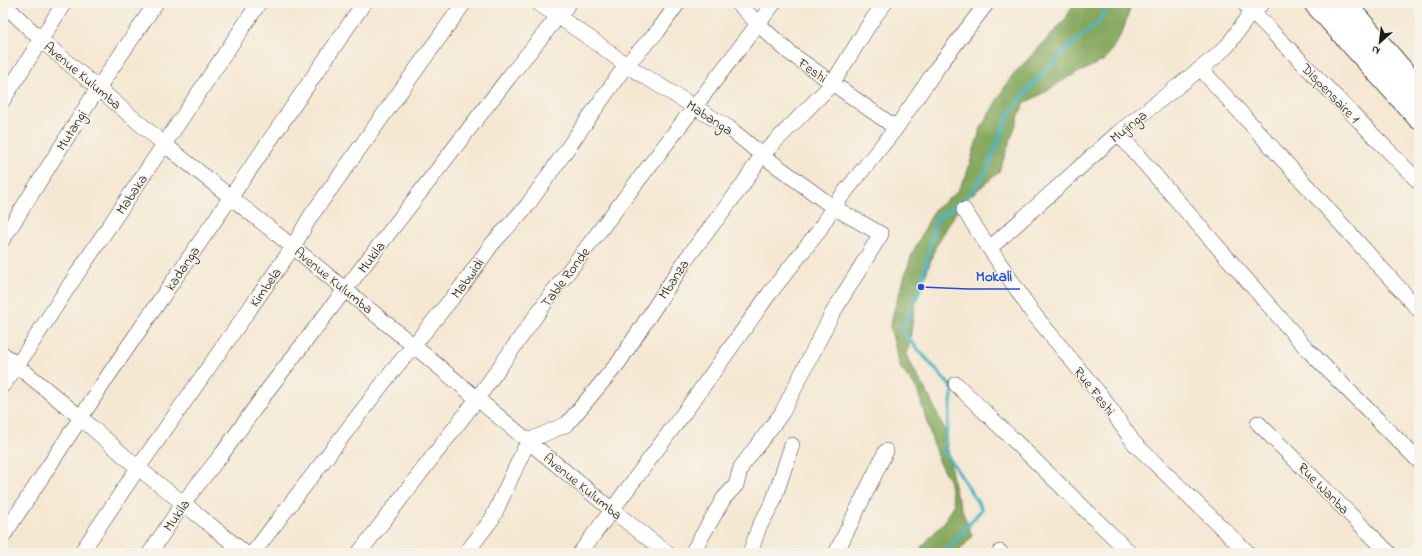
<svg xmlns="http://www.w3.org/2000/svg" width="1422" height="556" font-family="'Indie Flower',sans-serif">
	<rect width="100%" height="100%" fill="#f7f3e8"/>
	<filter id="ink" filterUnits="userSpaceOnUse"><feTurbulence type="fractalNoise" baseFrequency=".025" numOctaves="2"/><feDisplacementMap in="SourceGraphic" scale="8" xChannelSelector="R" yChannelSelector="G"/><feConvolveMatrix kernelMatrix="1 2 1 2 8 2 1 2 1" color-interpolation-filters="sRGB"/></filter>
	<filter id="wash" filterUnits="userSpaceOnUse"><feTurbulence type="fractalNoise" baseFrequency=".012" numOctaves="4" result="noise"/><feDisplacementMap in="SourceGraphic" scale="16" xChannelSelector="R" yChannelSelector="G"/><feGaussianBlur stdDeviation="0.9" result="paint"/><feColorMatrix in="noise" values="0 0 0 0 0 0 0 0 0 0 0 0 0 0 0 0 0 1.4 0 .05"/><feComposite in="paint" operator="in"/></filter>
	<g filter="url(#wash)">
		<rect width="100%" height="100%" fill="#f5e8d3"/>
		<path fill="#84a85d" stroke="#50623c" d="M1074,3H1132L1122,33L1105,60L1069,77L1023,105L999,172L961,204L935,248L915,306L907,357L931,400L944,428L955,491L972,536L958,553H916L945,521L954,505L949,480L939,463L917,389L900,367L890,326L896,303L912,254L934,210L956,193L966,176L980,130L997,100L1011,77L1028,59L1065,20Z"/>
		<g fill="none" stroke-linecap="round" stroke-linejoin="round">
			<path stroke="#4cb7c8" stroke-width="3.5" d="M945,553L982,509L944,450L953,389L902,331L921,287L936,219L967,197L985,173L1009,115L1034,82L1068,48L1099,22L1109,3"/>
		</g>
	</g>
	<g filter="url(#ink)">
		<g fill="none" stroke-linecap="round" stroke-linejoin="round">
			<g stroke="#3d3b37" stroke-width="16">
				<path id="minor" d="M3,3L41,40L164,144L293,247L414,346L528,441L612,510L667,553
					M538,3L597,43L626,65L729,128L762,155L833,207L881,234L832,314L782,413L741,467L736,485L724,498L692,553
					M738,3L758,24L790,53L896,128
					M1244,3L1419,182
					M1201,69L1419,310
					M3,100L64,3
					M1118,133L1308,350L1419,461
					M964,210L1032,312L1102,397L1134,443L1248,553
					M3,239L98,88L156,3
					M990,248L1118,133L1214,58L1228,45L1252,11L1263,3
					M3,354L81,418L138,468L183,503L245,553
					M956,384L1130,553
					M3,385L17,366L67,289L259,3
					M1258,423L1389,553
					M3,536L110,373L364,3
					M1000,552L1001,553
					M81,553L138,468L293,247L310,217L464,3
					M150,553L183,503L222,454L270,387L509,77L569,3
					M253,553L387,378L462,286L492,244L527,206L626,65L658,31L678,3
					M359,553L477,399L552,293L774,3
					M466,553L492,519L528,441L567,424L619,362L687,258L742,186L762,155L832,84L872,20L885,3
					M580,553L689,406L769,294L818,232L833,207L896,128L937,68L987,3
					M750,553L759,527L773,502L792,445
					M836,553L886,451"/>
			</g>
			<g stroke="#3d3b37" stroke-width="24">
				<path id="highway" d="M1315,3L1419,118
					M1344,3L1419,90"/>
			</g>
			<use href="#minor" stroke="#fff" stroke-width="15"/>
			<use href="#highway" stroke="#fff" stroke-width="22"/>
		</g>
	</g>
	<g text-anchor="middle" stroke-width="3" stroke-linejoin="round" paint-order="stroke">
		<g font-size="14" fill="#1c1c1c" stroke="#f7f3e8">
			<text transform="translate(813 70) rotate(35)" y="5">Feshi</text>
			<text transform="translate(83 75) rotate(40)" y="5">Avenue Kulumba</text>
			<text transform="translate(1331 93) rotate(46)" y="5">Dispensaire 1</text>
			<text transform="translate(710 117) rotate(33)" y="5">Mabanga</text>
			<text transform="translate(1128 126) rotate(-39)" y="5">Mujinga</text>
			<text transform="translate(71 130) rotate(-58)" y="5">Mutangi</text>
			<text transform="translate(131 194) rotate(-56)" y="5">Mabaka</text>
			<text transform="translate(371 257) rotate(-53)" y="5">Mukila</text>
			<text transform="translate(182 268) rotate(-56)" y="5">kadanga</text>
			<text transform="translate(565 277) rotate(-53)" y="5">Table Ronde</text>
			<text transform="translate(467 278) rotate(-54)" y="5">Mabwidi</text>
			<text transform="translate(673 279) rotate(-57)" y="5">Mbanza</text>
			<text transform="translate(334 280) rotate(39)" y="5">Avenue Kulumba</text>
			<text transform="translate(265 287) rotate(-55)" y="5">Kimbela</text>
			<text transform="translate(1095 391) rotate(52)" y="5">Rue Feshi</text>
			<text transform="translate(583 486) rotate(39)" y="5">Avenue Kulumba</text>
			<text transform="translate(1324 488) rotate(45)" y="5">Rue Wanba</text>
			<text transform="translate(176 515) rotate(-55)" y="5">Mukila</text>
		</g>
	</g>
	<path fill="none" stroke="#1d4ed8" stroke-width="1.5" d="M921 287L968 289H1020"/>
	<circle fill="#1d4ed8" stroke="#f7f3e8" stroke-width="1.5" cx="921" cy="287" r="4"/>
	<g font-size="15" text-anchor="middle" font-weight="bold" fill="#1d4ed8" stroke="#f7f3e8" stroke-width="3" stroke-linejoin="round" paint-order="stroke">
		<text x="994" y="281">Mokali</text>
	</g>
	<rect width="1422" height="556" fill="none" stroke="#f7f3e8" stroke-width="16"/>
	<g transform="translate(1380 42) rotate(208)" stroke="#f7f3e8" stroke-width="3" paint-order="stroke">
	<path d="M0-3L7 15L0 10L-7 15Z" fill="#1c1c1c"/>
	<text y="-6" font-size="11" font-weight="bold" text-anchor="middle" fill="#1c1c1c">N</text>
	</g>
</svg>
